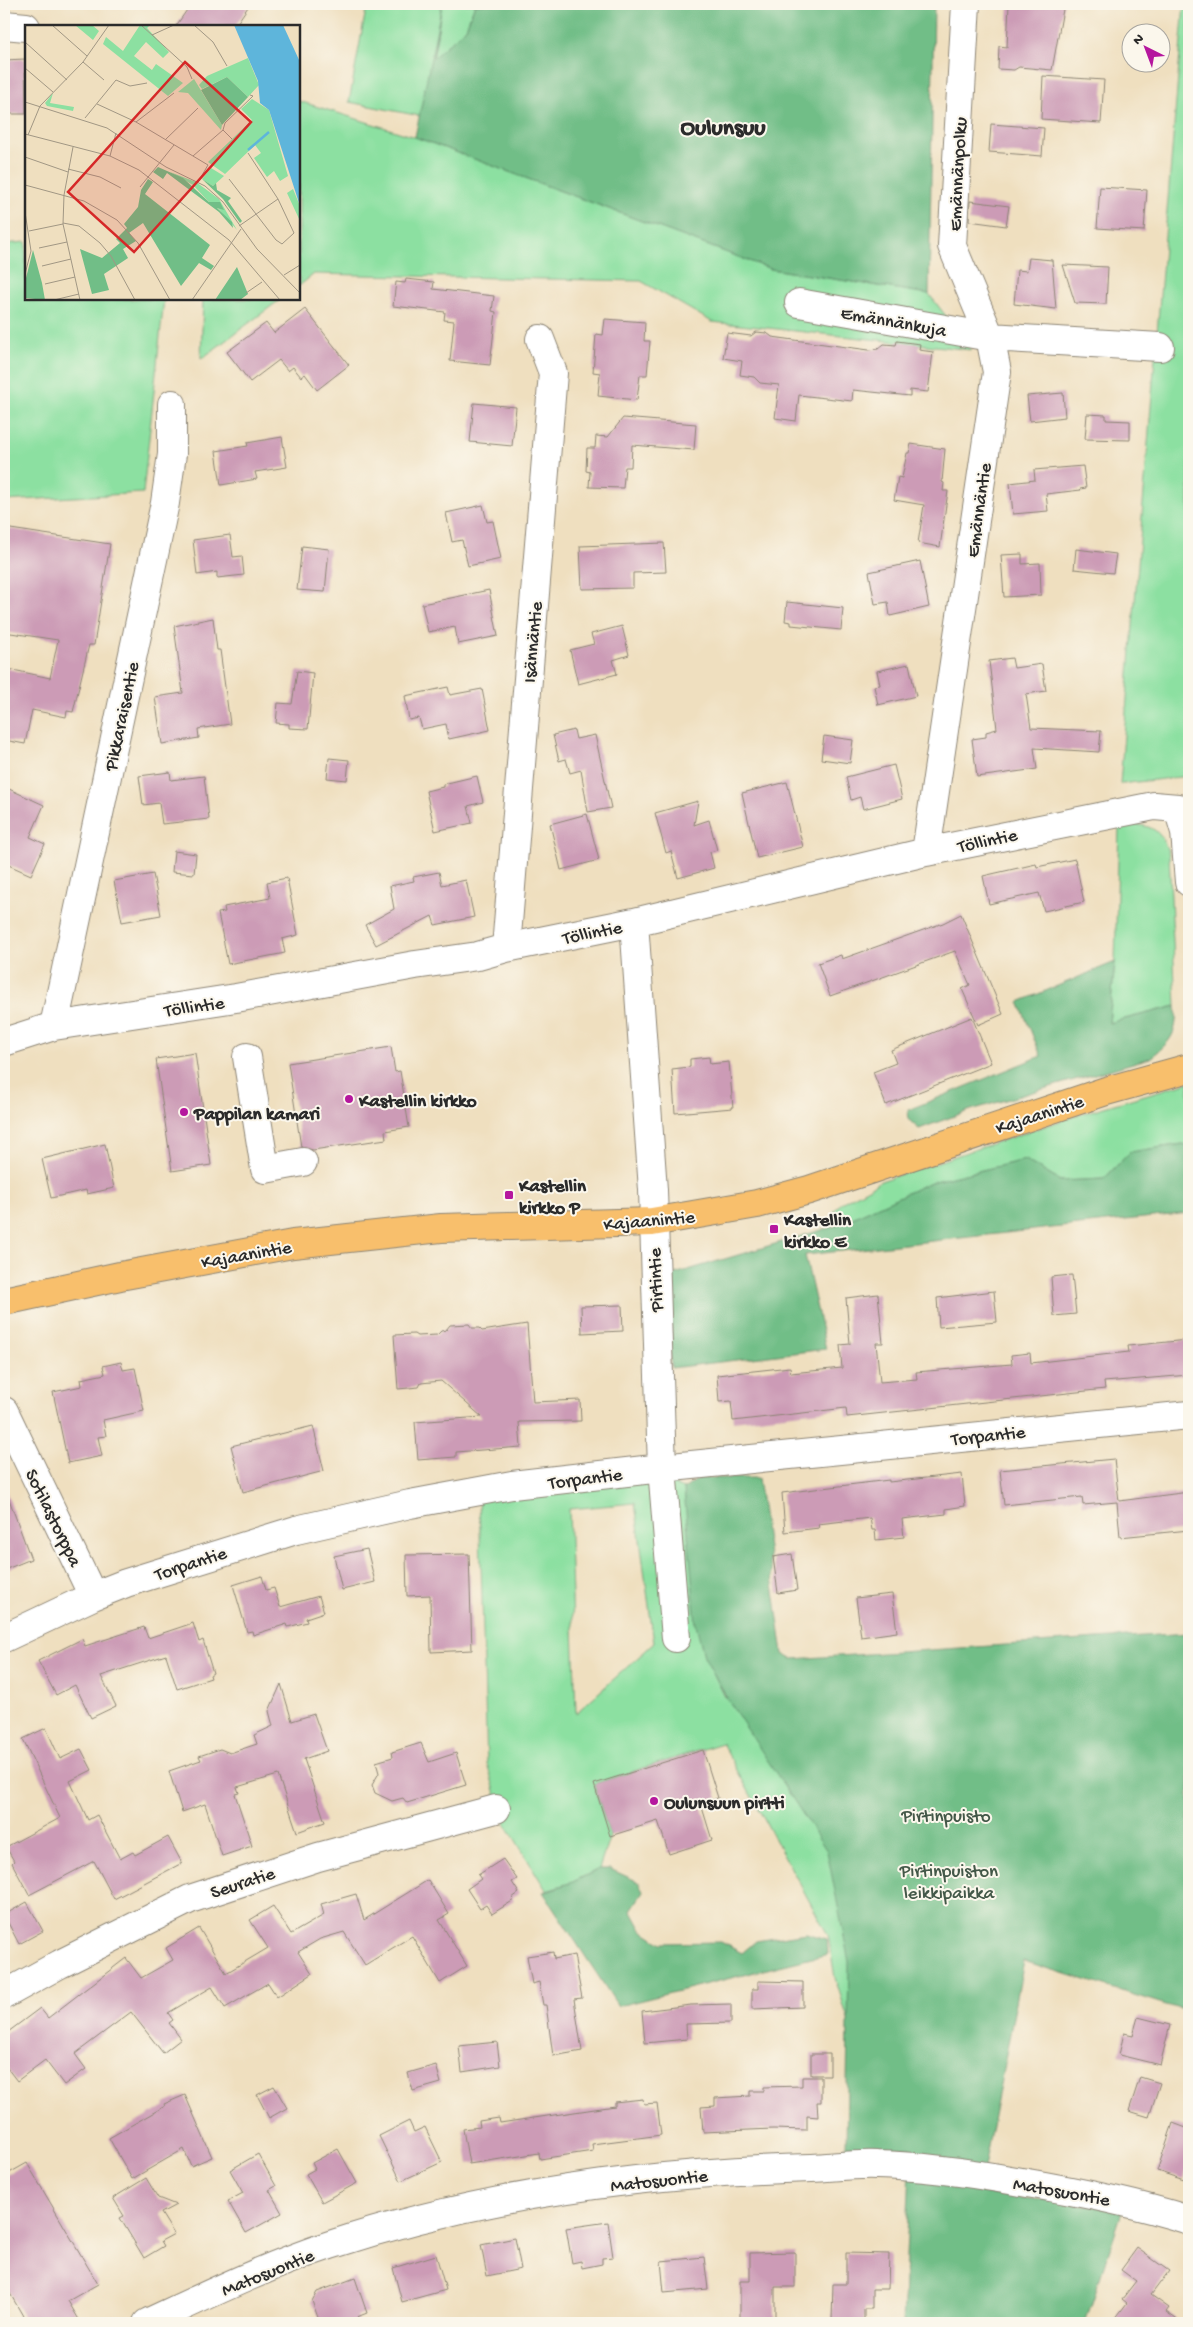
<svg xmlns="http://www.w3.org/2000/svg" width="1193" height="2327" font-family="'Gochi Hand',sans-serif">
	<rect width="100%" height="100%" fill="#fbf7ec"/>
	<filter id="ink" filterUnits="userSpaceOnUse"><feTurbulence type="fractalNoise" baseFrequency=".02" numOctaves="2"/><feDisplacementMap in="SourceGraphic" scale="10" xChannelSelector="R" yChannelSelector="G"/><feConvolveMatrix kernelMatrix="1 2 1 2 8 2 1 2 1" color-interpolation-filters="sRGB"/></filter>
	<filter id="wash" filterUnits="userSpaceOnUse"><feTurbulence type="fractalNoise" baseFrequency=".0096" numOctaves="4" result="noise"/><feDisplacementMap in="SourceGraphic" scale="20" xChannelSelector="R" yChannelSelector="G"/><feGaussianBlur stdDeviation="1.12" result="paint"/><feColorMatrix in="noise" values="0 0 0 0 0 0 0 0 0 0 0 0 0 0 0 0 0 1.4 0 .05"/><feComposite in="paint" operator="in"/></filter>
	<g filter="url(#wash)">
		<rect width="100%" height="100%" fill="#efdfbf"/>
		<path fill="#8ce0a1" stroke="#5c8666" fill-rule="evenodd" d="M367,4H475L466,28L433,59L439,23L420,116L349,102Z
			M1184,4H1189V776L1120,784Z
			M299,101L415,137L771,269L929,294L972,350L712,322L641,281L314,274L299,286Z
			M26,242V299H164L143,493L4,501V244Z
			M203,299H281L201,359Z
			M1138,825C1158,827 1162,836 1169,854L1176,1006L1109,1023L1115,962L1119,826Z
			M1189,1082V1147L1183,1144L1130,1152L1104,1179L1060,1181L1025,1160L931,1182L835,1226L832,1214L841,1203L881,1181L1084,1113Z
			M648,1474L684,1489L703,1652L725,1697L780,1664L1021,1957L917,2158L883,2129L835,1978L828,1935L722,1743L594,1784L610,1836L599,1869L573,1882L546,1890L504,1821L487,1764L479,1498ZM635,1503L654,1643L576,1713L569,1509Z"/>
		<path fill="#71be87" stroke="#4e7459" d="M442,4L433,58L466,28L475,4H934L929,294L771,269L415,137Z
			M1115,962L1109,1023L1176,1006C1178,1033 1171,1042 1150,1058L971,1110L919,1129L909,1120L908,1110L1041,1056L1019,1002Z
			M1183,1144L1189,1147V1213L805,1255L826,1349L671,1368L668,1276L835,1226L931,1182L1025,1160L1060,1181L1104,1179L1130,1152Z
			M699,1478H758L783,1654L792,1659L1189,1633V2012L1024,1961L979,2193L1123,2209L1085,2323H903L911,2147L846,2148L849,1962L827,1851L728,1700L704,1656L696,1624L684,1489Z
			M599,1869H610L639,1882L643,1892L631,1910L642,1930L662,1943L721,1942L742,1953L756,1941L806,1933L827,1939L828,1954L618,2006L543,1892L573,1882Z"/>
		<g id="blocks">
			<path fill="#cc9bb6" d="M191,4H250L235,26H176Z
				M1009,4H1064L1052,70L1019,67L1014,70L998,69L999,46L1007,47Z
				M25,59L26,114H6V104H4V60Z
				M1043,76L1104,80L1101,123L1041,119Z
				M991,124L1044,128L1042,156L989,152Z
				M1100,187L1147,190L1144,231L1097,228Z
				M970,201L1009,206L1006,226L969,221Z
				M1029,258L1052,260L1056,309L1014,304L1017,270L1027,271Z
				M1063,265L1108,267L1106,304L1075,303Z
				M406,279L434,282L433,289L494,296L492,311L496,312L490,365L450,361L454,321L444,320L445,312L393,306L396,282L405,283Z
				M305,309L349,365L317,390L305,374L301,377L293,367L288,371L279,360L250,382L227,352L266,323L274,333Z
				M605,319L645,322L644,341H650L647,375H640L637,400L598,396L600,373L593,372L596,334L603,335Z
				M756,332L767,333L772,337L869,350L878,349L884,344L896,345L897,341L920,344L919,350L933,352L928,392L910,390V396L853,390L852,401L799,395L796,421L775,418L779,385L760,383L754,377L740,375L742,361L723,358L727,333L751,336Z
				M1063,393L1065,417L1030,421L1027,396Z
				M474,403L516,407L512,446L470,442Z
				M1087,414L1106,415V420L1130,421V440L1085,439Z
				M623,418L696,424L694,450L632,445L631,467H625L623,488L589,487L590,472L586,471L587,448H595L596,436L608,437Z
				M282,437L287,467L255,472L257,479L221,485L216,451L248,446L247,443Z
				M911,444L945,449L942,482L944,483L943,491H948L940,547L918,543L924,505L894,500L898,477L902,478L907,453H909Z
				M1083,466L1086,488L1080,489L1081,490L1046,494L1048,511L1013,514L1010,483L1035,480L1034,470Z
				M483,505L487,522L493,521L501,559L468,566L462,540L452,542L446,513Z
				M4,528L110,544L94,645H89L73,712L67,711L66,717L32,710L25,744L4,740V668L50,678L58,640L4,632Z
				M230,535L233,557L242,556L244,575L217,578V572L197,575L193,540Z
				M664,543L666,572L633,573V588L582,589L580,546Z
				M302,546L329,549L325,592L297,590Z
				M1076,549L1116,554L1113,573L1074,569Z
				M1022,554V564L1040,563L1041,595L1004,597L1001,555Z
				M920,561L929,607L890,616L888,602L875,604L869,572Z
				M489,590L498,636L458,644L455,627L428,632L422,604Z
				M787,602L843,608L841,630L791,625V622L785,621Z
				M213,618L217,650H220L230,724L198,729L199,738L162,744L155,697L183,693L174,626Z
				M622,626L629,655L613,660L617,674L578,684L570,650L594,644L591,634Z
				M1012,658L1014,668L1042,664L1046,691L1026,694L1031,728L1101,731L1099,752L1034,748L1037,769L977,777L972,739L986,737V732L997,729L989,661Z
				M909,664L916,696L878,705L874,686L880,685L877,671Z
				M297,671L313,673L308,729L289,728V724L276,723L278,703L292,704Z
				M448,687L450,695L482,689L490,730L449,739L446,724L422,729L419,718L409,720L405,696Z
				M574,730L576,739L595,735L611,808L588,812L581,770L570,773L566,759L559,761L553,735Z
				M824,736L853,740L850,763L821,759Z
				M329,758L349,760L347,780L327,778Z
				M894,765L902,799L863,809L860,797L851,800L846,777Z
				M170,772L171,780L204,776L209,819L162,824L159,803L143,805L139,776Z
				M477,776L483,802L468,806L472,823L435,831L426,791L443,787V784Z
				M787,782L803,847L757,858L742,793Z
				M9,789L44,805L30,837L45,844L31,875L4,863V800Z
				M698,801L694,825L709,820L717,850L710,852L714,868L678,878L671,851L666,853L655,813Z
				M587,814L599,860L561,870L550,824Z
				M174,851L196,854L194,874L172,872Z
				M1075,859L1084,902L1044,911L1039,893L989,904L983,876L1036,864L1037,867Z
				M439,872L442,885L466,880L474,917L435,925L432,916L376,945L365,925L394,909L390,886L414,881L413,877Z
				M153,874L161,915L122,922L114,881Z
				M287,878L298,935L282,939L285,953L228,964L218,913L225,912L224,907L270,898L267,882Z
				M961,914L1003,1014L978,1025L962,989L970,985L955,951L830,996L818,963L841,955L842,959L943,923Z
				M972,1017L991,1063L886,1105L873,1072L896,1063L891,1050Z
				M391,1047L395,1072L400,1071L409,1127L385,1131L386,1139L313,1150L301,1147L288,1063Z
				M195,1053L211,1165L172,1171L156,1059Z
				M709,1057L710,1064L729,1062L733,1108L675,1113L672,1069L690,1067V1059Z
				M105,1144L114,1188L87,1194L86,1190L51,1198L42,1159Z
				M1072,1275L1076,1314L1054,1316L1051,1277Z
				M994,1291L997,1322L939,1327L937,1298Z
				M878,1294L883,1343H876L880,1382L917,1379L916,1372L1012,1364L1011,1355L1030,1353L1031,1363L1129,1352L1128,1346L1187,1340L1189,1375L1104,1382L1105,1389L847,1417L846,1408L733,1421L731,1401L719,1402L717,1375L790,1367L791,1373L842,1368L840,1345L850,1344L846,1298Z
				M622,1305L623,1331L582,1333L581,1306Z
				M469,1324L472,1328H479L482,1331L527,1324L533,1402L580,1400L581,1421L519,1422L521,1447L456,1452V1457L418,1460L415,1422L482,1417L441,1381L421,1383L419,1387L398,1389L394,1335L414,1334L417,1336L437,1335L441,1331L446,1330L450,1325Z
				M121,1362L123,1370L135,1368L144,1411L103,1420L106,1436L98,1437L102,1456L68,1463L53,1392L82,1386L81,1379L105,1374L103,1366Z
				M313,1426L324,1471L243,1492L231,1446Z
				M1114,1459L1119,1501L1189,1492V1530L1120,1537L1117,1502L1083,1505L1082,1497L1004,1505L1000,1470Z
				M962,1474L965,1506L946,1509V1514L902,1519L904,1537L876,1540L875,1530H872L870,1518L818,1524L819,1528L785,1532L782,1493L889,1480V1482Z
				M6,1491L31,1559L4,1570V1492Z
				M367,1549L375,1582L342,1590L334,1556Z
				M469,1554L472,1650L431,1652L430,1595L407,1596L406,1555Z
				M792,1554L797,1590L778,1593L773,1557Z
				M262,1576L266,1590L274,1588L280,1607L319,1596L324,1612L306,1618L307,1622L288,1627L287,1624L253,1635L252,1631L247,1632L233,1585Z
				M892,1594L897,1632L861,1637L856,1598Z
				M193,1623L199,1642L203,1640L213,1673L210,1675L211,1678L177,1689L166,1655L101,1676L116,1706L91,1718L75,1685L56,1695L38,1661L82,1639L85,1646L144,1627L148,1638Z
				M281,1684L292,1721L314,1714L327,1751L304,1759L325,1822L297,1832L278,1775L237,1787L239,1793L235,1794L252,1846L222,1856L205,1804L182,1812L169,1771L201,1760L199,1756L220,1749L230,1753L257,1744L254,1735L273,1726L269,1711Z
				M46,1728L60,1759L81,1749L92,1770L70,1781L88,1820L97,1815L120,1859L133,1852L135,1855L168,1837L182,1863L114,1899L94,1861L29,1895L12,1863L14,1861L6,1847L60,1818L23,1739Z
				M421,1743L429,1762L456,1753L466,1785L407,1803L403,1798L392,1801L375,1793L372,1785L379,1773L376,1762L393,1757L392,1752Z
				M703,1750L718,1798L701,1804L712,1840L669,1854L658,1821L610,1836L594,1784Z
				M503,1859L517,1879L512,1882L519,1893L512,1898L514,1900L492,1914L486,1905L480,1909L467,1889L481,1879L478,1875Z
				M428,1880L449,1914L439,1920L467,1966L440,1983L412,1936L365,1965L344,1932L320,1939L298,1952L312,1974L277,1997L268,1983L225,2008L212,1987L168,2013L173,2020L169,2023L181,2039L163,2053L131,2012L75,2054L86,2069L64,2085L45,2060L17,2081L4,2064V2035L40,2008L48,2018L126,1958L141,1978L173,1960L166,1948L199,1928L226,1973L268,1948L250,1920L273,1906L291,1934L324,1915L321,1904L356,1894L364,1920Z
				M27,1902L43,1931L19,1944L4,1915Z
				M553,1952L554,1959L574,1955L582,1998L574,1999L582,2051L553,2056L546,2005H543L539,1982L532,1984L527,1956Z
				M758,1981L803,1982V2007L752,2009V1989H758Z
				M731,2004V2023L686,2024L687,2039L645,2043L642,2011L691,2005Z
				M1138,2017L1170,2025L1160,2065L1119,2055L1124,2033L1133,2035Z
				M497,2042L500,2066L462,2072L459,2046Z
				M811,2054H830V2075H811Z
				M436,2065L441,2083L413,2091L408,2073Z
				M802,2077H821V2102H817L818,2117L807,2116V2130L773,2129L703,2132L701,2107L715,2106V2098L750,2096V2091H764V2087L802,2086Z
				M1140,2077L1160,2083L1149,2117L1129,2111Z
				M274,2086L287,2108L269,2118L257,2095Z
				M185,2095L212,2157L191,2166L184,2149L132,2179L109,2138L165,2106L164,2104Z
				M643,2099L644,2104L657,2103L661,2135L592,2144L593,2151L540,2159L539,2153L469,2164L463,2129L480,2127L479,2121L499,2118L500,2123L615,2106V2102Z
				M409,2121L414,2132L425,2127L442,2162L401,2181L379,2136Z
				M1173,2123L1189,2129V2165L1184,2180L1157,2171Z
				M338,2149L357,2183L322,2202L306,2174L315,2169L312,2163Z
				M258,2154L276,2186L269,2190L282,2213L246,2233L228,2201L243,2193L230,2170Z
				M27,2163L98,2284L68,2301L81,2323H27L4,2283V2176Z
				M146,2178L158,2198L176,2205L161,2213L174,2234L161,2241L164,2246L144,2258L120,2218L124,2216L113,2198Z
				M608,2222L613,2257L602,2258V2264L582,2268L581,2261L572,2263L566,2228Z
				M515,2238L521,2269L487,2276L481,2245Z
				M1137,2248L1169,2271L1151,2295L1169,2308L1166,2312L1182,2323H1112L1127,2303L1122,2299L1136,2281L1121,2270Z
				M795,2252V2287H775V2323H740V2281H750V2253Z
				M846,2253L889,2254L888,2289H872V2309H864V2322L832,2321L833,2284H846Z
				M436,2255L446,2290L402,2302L393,2268Z
				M704,2257L708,2289L664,2293L661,2261Z
				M355,2278L367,2313L357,2317L359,2323H320L312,2301L317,2292Z"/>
		</g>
	</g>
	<g filter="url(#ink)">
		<use href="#blocks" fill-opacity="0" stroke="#8d8575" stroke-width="1"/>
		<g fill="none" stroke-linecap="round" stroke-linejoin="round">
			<g stroke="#8d8575" stroke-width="30">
				<path id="minor" d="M966,4L952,246L990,337
					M4,25L26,27
					M799,303L990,337
					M926,852L997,372L990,337L1160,347
					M634,922L653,1190L662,1468L676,1638
					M506,948L553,373L540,339
					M54,1026L165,503L172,454V404
					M4,1042L54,1026L236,998L415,965L478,956L506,948L634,922L926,852L1154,806L1178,808L1185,832L1189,882
					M247,1057L265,1169L303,1162
					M4,1411L93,1596
					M4,1638L93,1596L126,1583L296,1530L410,1504L512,1485L662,1468L1189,1415
					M4,1995L60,1964L190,1899L318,1857L496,1809
					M147,2323C207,2295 267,2266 330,2245C485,2194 650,2172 812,2168C834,2167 855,2164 877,2165C923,2166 971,2173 1016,2181C1075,2191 1132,2202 1189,2220"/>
			</g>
			<g stroke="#8d8575" stroke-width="30">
				<path id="major" d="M4,1301L120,1276L293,1244L441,1228L652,1222L757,1204L809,1190L1106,1091L1189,1068"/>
			</g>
			<use href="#minor" stroke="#fff" stroke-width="28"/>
			<use href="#major" stroke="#f8bf6c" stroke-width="28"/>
		</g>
	</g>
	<g fill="#b5179e" stroke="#fbf7ec" stroke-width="2">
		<circle cx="349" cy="1099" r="5"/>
		<circle cx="184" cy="1112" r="5"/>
		<rect x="504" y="1190" width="10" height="10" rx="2.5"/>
		<rect x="769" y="1224" width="10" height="10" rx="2.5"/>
		<circle cx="654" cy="1801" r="5"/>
	</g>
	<g text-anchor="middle" stroke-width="4" stroke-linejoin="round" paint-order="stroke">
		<g font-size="19" fill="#2b2b2b" stroke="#fbf7ec">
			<text transform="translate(956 174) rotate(-87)" y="7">Emännänpolku</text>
			<text transform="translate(894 320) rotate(10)" y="7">Emännänkuja</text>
			<text transform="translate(977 510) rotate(-82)" y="7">Emännäntie</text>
			<text transform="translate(531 642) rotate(-85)" y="7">Isännäntie</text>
			<text transform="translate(120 716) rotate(-78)" y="7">Pikkaraisentie</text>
			<text transform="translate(987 839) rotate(-12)" y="7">Töllintie</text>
			<text transform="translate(592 931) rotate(-11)" y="7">Töllintie</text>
			<text transform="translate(194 1005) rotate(-8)" y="7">Töllintie</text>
			<text transform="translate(1039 1113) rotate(-18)" y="7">Kajaanintie</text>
			<text transform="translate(649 1219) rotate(-5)" y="7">Kajaanintie</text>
			<text transform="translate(246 1253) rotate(-10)" y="7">Kajaanintie</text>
			<text transform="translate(654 1280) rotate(-92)" y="7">Pirtintie</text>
			<text transform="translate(988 1434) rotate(-6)" y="7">Torpantie</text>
			<text transform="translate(585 1477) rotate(-7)" y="7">Torpantie</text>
			<text transform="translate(55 1517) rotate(64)" y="7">Sotilastorppa</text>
			<text transform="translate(190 1562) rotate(-18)" y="7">Torpantie</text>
			<text transform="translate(242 1881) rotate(-18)" y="7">Seuratie</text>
			<text transform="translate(659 2179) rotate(-6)" y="7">Matosuontie</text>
			<text transform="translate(1062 2190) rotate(10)" y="7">Matosuontie</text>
			<text transform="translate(267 2271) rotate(-22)" y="7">Matosuontie</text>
		</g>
		<g font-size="19" font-weight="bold" fill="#2b2b2b" stroke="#fbf7ec" text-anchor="start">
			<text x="359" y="1106">Kastellin kirkko</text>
			<text x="194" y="1119">Pappilan kamari</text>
			<text x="519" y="1191">Kastellin<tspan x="519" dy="22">kirkko P</tspan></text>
			<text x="784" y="1225">Kastellin<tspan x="784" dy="22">kirkko E</tspan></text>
			<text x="664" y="1808">Oulunsuun pirtti</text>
		</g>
		<g font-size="19" fill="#435848" stroke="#fbf7ec">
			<text x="946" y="1821">Pirtinpuisto</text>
			<text x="949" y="1876">Pirtinpuiston<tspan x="949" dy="22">leikkipaikka</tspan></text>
		</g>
		<g font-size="24" font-weight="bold" fill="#2b2b2b" stroke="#fbf7ec">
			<text x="723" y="134">Oulunsuu</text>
		</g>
	</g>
	<g transform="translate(25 25)">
		<rect width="275" height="275" fill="#efdfbf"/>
		<path d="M50,0H67L74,6L68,15ZM115,0H125L122,3L144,27L138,33L121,17L109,31L127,45L131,39L158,58L143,71L78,19L81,12L98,26ZM223,33L234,60L223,72L202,52L177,64L174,60L182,51ZM169,54L197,100L196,105L163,68L153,67ZM28,68L25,78L49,82L48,86L22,81L20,78ZM227,74L244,85L263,151L255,156L249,146L242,152L229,133L236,128L230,120L200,149L183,137L227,95L216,84ZM186,143L199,151L188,161L177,154ZM145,147L171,157L194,174L212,205L192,182L199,185L184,177L168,160ZM268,164L275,181V196L262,168Z" fill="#8ce0a1"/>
		<path d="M202,52L223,72L197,100L176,65ZM133,142L158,153L184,177H195L199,185L192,183L207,197L208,203L194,187L142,148L138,154L128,147ZM123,154L128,157L120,169L185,220L177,233L189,241L186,245L174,238L156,261L118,198L104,208L111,216L98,224L103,233L79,249L84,265L67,269L55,224L77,233L95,218L91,214L102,203L99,199L113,182L116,165ZM177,154L188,161L191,158L192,165L206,173L203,176L217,196L215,198L198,174ZM8,225L17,258L20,275L0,273V257ZM212,242L223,269L215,275H190Z" fill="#71be87"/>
		<path d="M209,0H258L275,37V181L244,85L235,78L233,56Z" fill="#5eb5db"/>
		<path fill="none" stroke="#5eb5db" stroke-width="2.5" d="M223,125L244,107"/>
		<path fill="none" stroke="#a19784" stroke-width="1" d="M27,0L62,31M116,0L162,42L167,54M169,0L188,17L202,41M127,10L149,0M0,17L42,55M58,37L79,55M0,43L28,67M0,77L82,103L141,142L180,161L198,177L232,224L275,268M72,79L111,97L183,140L173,157M60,93L91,55L105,61L122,58M111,97L149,68M198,105L200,98L228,71L225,70M0,109L85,131L114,145L204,215L255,275M3,110L15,81L58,37L84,0M140,115L173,83M48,122L39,170L38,199L55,275M85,131L91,108M168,131L198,105L207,114M0,132L43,147M43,144L75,152L96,163M204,154L251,215L257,219L269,208L253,174L223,128M0,160L59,176L92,195L113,218L145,275M115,162L149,120M0,187L6,226L0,249M38,198L54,201L75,218L86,231L110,275M214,201L253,174M4,206L38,199M14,223L42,217M17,241L46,234M259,250L275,240M20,259L50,252M221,268L237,257M29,275L54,269M167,275L216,204"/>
		<path fill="#d62828" fill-opacity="0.15" stroke="#d62828" stroke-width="2.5" d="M160,37L226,97L109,227L43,167Z"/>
		<rect width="275" height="275" fill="none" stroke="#2b2b2b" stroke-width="2.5"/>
	</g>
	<rect width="1193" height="2327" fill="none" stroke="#fbf7ec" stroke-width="20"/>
	<g transform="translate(1146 48) rotate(318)"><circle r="24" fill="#fbf7ec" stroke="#a8a59f"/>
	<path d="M0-4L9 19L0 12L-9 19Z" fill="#b5179e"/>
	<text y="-8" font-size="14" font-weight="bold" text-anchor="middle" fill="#2b2b2b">N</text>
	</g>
</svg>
